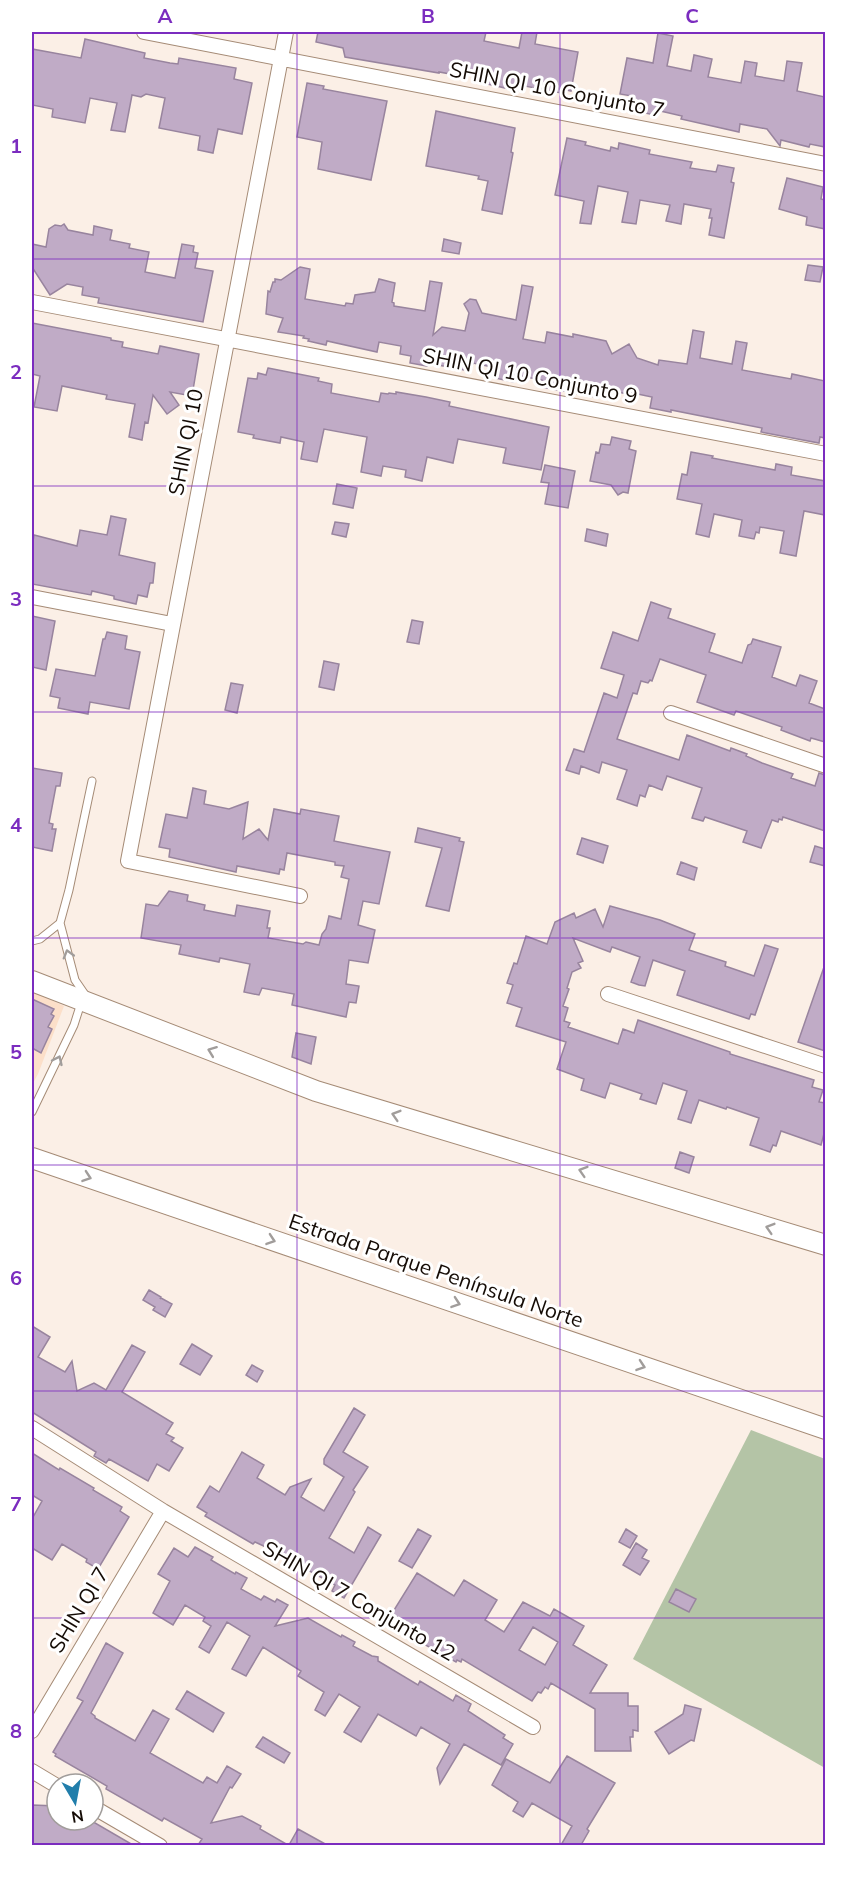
<svg xmlns="http://www.w3.org/2000/svg" width="857" height="1877" font-family="Mulish,sans-serif">
	<rect width="100%" height="100%" fill="#fbefe6"/>
	<path fill="#fcdfc9" d="M32,991L64,1006L38,1074L32,1085Z"/>
	<path fill="#b4c4a6" d="M751,1430L825,1459V1768L633,1659Z"/>
	<path fill="#c0abc6" stroke="#98849e" stroke-width="1.5" fill-rule="evenodd" d="M318,32H486L484,41L519,48L522,32H537L535,44L578,52L571,91L562,89L561,93L525,86L523,92L487,84L489,74L463,69L462,72L456,71V75L439,72V73L345,57L343,48L316,42Z
		M658,33L673,36L667,66L691,71L694,55L712,59L708,77L741,83L745,61L757,63L755,76L784,81L787,61L802,63L797,91L825,97V147L810,144L809,147L781,140L780,146L767,129L740,124L739,132L681,119L682,116L656,110L655,115L639,112L641,101L631,100L632,96L620,94L627,58L653,63Z
		M85,39L145,53L144,58L170,63L178,64L179,58L236,68L234,79L252,83L242,134L218,129L213,153L198,150L200,136L159,128L165,98L146,94L141,97L132,95L125,132L111,130L117,103L90,98L85,123L52,117L53,109L32,105V49L81,58Z
		M307,83L324,86L323,89L387,101L371,180L318,169L322,142L297,137Z
		M436,111L515,128L511,152L513,153L502,214L482,210L488,181L478,179L479,176L426,166Z
		M567,138L586,142L585,145L610,151L611,147L618,149L619,143L650,150L649,154L692,162L690,168L716,172L718,165L734,168L731,182L734,183L724,238L709,235L712,218H709L711,209L684,204L681,224L666,221L670,205L640,200L636,224L622,222L628,192L598,186L591,224L580,223L584,201L555,195Z
		M787,178L823,187L821,199L825,200V229L806,225L807,217L779,209Z
		M64,224L68,230L93,235L94,226L112,230L110,240L130,244L129,248L149,252L145,272L175,278L182,244L194,246L193,252L198,253L195,268L213,271L203,322L98,303L99,298L82,295L83,287L67,284L50,295L32,267V244L46,247L49,229L55,225L61,226Z
		M444,239L461,243L459,254L442,251Z
		M808,265L823,267L820,282L805,280Z
		M300,267L310,269L305,299L345,306L346,303L353,304L355,295L375,292L379,279L395,283L392,302L394,303V306L425,311L430,281L442,283L433,335L442,327L465,331L469,313L464,304L470,299L476,300L482,313L516,320L522,285L533,287L523,339L545,343L547,332L573,337V334L606,341L612,354L629,344L637,358L658,365L659,360L687,364L693,330L704,332L700,358L732,364L736,341L747,343L742,370L791,379L792,374L825,381V438L820,437L819,443L761,432L762,428L671,410V412L650,408L652,397L628,392V394L597,388L596,397L541,387L542,380L516,375L514,382L495,378L497,368L473,363L471,369L465,368L464,370L427,363V366L410,363L411,356L400,354L401,346L379,342L377,352L327,341L326,345L308,341L309,339L303,338L304,336L278,332L283,318L266,314L268,291L270,292L273,282H275V279L281,280Z
		M32,323L111,338V340L123,342L122,347L158,354L160,346L199,354L192,396L170,392L179,405L167,414L153,395L148,423L145,422L142,440L129,437L135,404L106,399L107,395L62,386L57,411L34,407L40,376L32,374Z
		M268,368L319,378L318,381L332,384L331,393L379,402L381,393L388,394L389,393L396,394V392L426,397L450,402L449,406L549,427L541,470L503,463L506,448L458,439L453,463L427,457L422,481L405,477L406,470L383,466L381,476L361,472L367,437L324,429L317,462L301,459L304,442L281,437L280,443L253,438L254,435L238,432L248,378L257,379L258,373L266,375Z
		M612,437L631,441L629,449L636,451L628,493L623,492L618,495L611,485L590,481L596,452L599,453L601,444L610,445Z
		M691,452L713,456L712,458L775,470L776,464L792,467L791,475L825,481V515L804,511L796,556L780,553L784,531L760,527L759,533L756,532L754,539L739,536L742,520L714,514L709,537L696,534L702,504L677,499L682,474L687,475Z
		M545,465L575,471L568,508L545,504L549,483L541,482Z
		M337,484L357,488L353,508L333,504Z
		M111,516L126,519L119,555L155,563L153,583H150L147,597L138,595L136,604L114,599V596L92,591L91,595L32,584V548L34,535L77,546L80,530L107,535Z
		M335,522L349,524L346,537L332,534Z
		M587,529L608,534L606,546L585,541Z
		M651,602L671,609L668,618L715,634L709,652L742,663L748,645L751,644L753,639L781,647L772,677L796,686L800,675L817,681L809,703L825,709V742L811,738L810,741L781,730L782,727L736,711L734,715L697,702L706,675L660,659L652,681L650,680L648,683L641,681L637,694L633,693L617,739L679,760L687,735L730,751L731,748L747,754L746,756L762,763L793,774L791,778L815,786L819,773L825,775V831L783,817L782,820L779,819L778,822L772,820L761,848L743,842L747,831L705,817L703,821L692,818L702,788L667,776L662,790L649,785L645,797L640,795L637,806L617,799L627,770L602,762L599,773L581,766L579,774L566,770L574,749L584,752L604,693L617,698L624,675L601,668L613,632L638,641Z
		M32,616L55,621L46,670L32,667Z
		M412,620L423,622L419,644L407,642Z
		M107,632L127,636L125,649L140,652L129,709L90,702L88,714L58,708L60,698L50,696L56,669L95,676L103,639H105Z
		M324,661L339,664L334,690L319,687Z
		M231,683L243,685L237,713L225,710Z
		M32,768L62,773L60,786H56L49,823L53,824L52,829H56L52,851L32,847Z
		M193,788L206,791L204,804L229,809L248,802L243,839L259,829L268,840L274,809L300,814L301,809L339,816L334,841L390,852L379,904L363,901L358,925L375,930L368,963L349,960L346,984L359,986L356,1003L349,1002L346,1017L292,1005L294,994L262,988L259,995L244,992L250,964L220,958L219,962L179,954L181,945L141,938L146,904L158,906L169,891L188,895L187,901L205,905L204,910L235,916L237,905L270,911L267,928H270L268,938L303,944L306,942L319,945L322,934L326,929L329,916L341,919L349,879L341,877L344,866L335,865V862L287,853L284,870L280,869L279,874L237,866L236,872L169,857L170,849L159,847L166,814L187,818Z
		M418,828L460,838L459,841L464,842L449,911L426,906L442,848L415,842Z
		M582,838L608,846L603,863L577,854Z
		M815,846L825,849V866L810,862Z
		M681,862L697,868L694,880L677,874Z
		M610,906L660,920L695,934L689,950L726,962L725,966L754,976L765,945L778,949L755,1015L751,1014L749,1019L677,995L685,971L653,960L645,986L639,985L631,982L640,957L612,947L610,952L573,938L583,961L578,963L581,968L572,972L567,988L569,989L563,1006L568,1008L564,1021L570,1023L568,1027L618,1044L623,1029L634,1033L638,1020L730,1052V1054L814,1080L812,1087L823,1090L819,1102L825,1103V1130L821,1145L781,1131L776,1146L773,1145L770,1152L750,1145L759,1118L727,1107L726,1109L699,1100L691,1123L678,1119L687,1091L663,1083L656,1104L640,1099L642,1094L610,1083L605,1098L581,1090L584,1079L557,1069L566,1042L516,1026L522,1008L507,1003L513,985L507,983L514,963L517,964L526,936L547,944L555,922L574,913L576,918L595,909L603,927Z
		M824,967H825V1051L798,1042Z
		M32,999L54,1009L51,1014L54,1016L48,1027L52,1029L41,1053L32,1048Z
		M296,1033L316,1037L311,1064L292,1057Z
		M680,1152L694,1157L689,1173L675,1168Z
		M149,1290L161,1297L160,1299L161,1298L172,1304L165,1317L153,1310L155,1307L143,1300Z
		M32,1326L50,1337L38,1357L65,1372L72,1361L77,1391L94,1383L106,1390L132,1345L145,1352L122,1392L173,1423L166,1434L174,1438L171,1441L183,1448L169,1471L157,1464L148,1481L109,1459L106,1463L94,1456L96,1452L32,1412Z
		M192,1344L212,1356L200,1375L180,1364Z
		M252,1365L263,1371L257,1382L246,1375Z
		M354,1408L365,1415L343,1452L368,1467L353,1490L355,1492L329,1538L354,1553L368,1527L381,1535L344,1598L332,1591L335,1585L268,1548L255,1542L253,1544L205,1516L207,1513L197,1507L210,1486L219,1492L242,1452L264,1465L257,1478L285,1495L290,1487L311,1479L301,1497L324,1511L344,1477L324,1464V1459Z
		M32,1453L59,1470L60,1468L94,1488L93,1490L122,1507L120,1511L129,1517L98,1569L86,1562L87,1559L62,1544L52,1560L32,1548V1519L42,1501L32,1495Z
		M418,1529L431,1536L412,1568L399,1561Z
		M626,1529L637,1536L630,1548L619,1542Z
		M636,1543L647,1550L642,1558L649,1561L640,1575L623,1565Z
		M195,1547L213,1557L211,1560L235,1574L236,1572L247,1578L241,1589L261,1600L264,1596L275,1602L277,1599L288,1605L275,1626L308,1618L341,1637L342,1635L355,1642L353,1646L372,1656L378,1657V1661L418,1685L420,1681L453,1701L456,1695L471,1704L468,1711L505,1735L503,1738L513,1744L501,1765L464,1744L440,1784L437,1768L450,1744L421,1727L416,1736L378,1714L361,1742L344,1732L360,1707L339,1694L325,1716L315,1710L324,1692L298,1676L301,1671L263,1647L246,1676L232,1669L250,1636L227,1622L209,1653L199,1647L211,1626L203,1621L205,1617L185,1605L173,1625L153,1613L170,1581L158,1574L174,1548L188,1557Z
		M417,1573L454,1596L464,1580L497,1600L485,1620L504,1632L523,1602L550,1616L554,1609L584,1626L573,1645L607,1665L590,1693H628V1706H638V1731L633,1730V1737H630L631,1751H595V1709L551,1683L548,1689L545,1687L541,1693L538,1692L532,1701L462,1659L461,1662L457,1660L456,1662L386,1623ZM533,1627L558,1642L545,1665L519,1650Z
		M676,1589L696,1599L689,1612L669,1602Z
		M106,1643L123,1653L91,1713L95,1716V1718L135,1741L153,1710L169,1719L150,1753L203,1783L207,1777L217,1783L227,1766L241,1774L232,1788L230,1787L211,1823L242,1816L261,1826L260,1829L288,1845H198L202,1839L164,1818L162,1821L106,1789L107,1786L55,1756L56,1754L53,1752L83,1701L77,1698Z
		M187,1691L224,1713L213,1732L176,1709Z
		M685,1705L701,1709L694,1741L691,1740L669,1754L655,1732L683,1714Z
		M263,1737L290,1753L284,1763L256,1747Z
		M567,1756L615,1783L587,1829L589,1831L581,1845H561L572,1826L532,1803L523,1817L513,1811L518,1802L492,1785L506,1759L550,1783Z
		M32,1805L57,1806V1820H90L133,1845H32Z
		M298,1829L327,1845H289Z"/>
	<g fill="none" stroke-linecap="round" stroke-linejoin="round">
		<g stroke="#a58b76" stroke-width="9">
			<path id="service" d="M60,923L69,890L92,781
				M32,941L40,939L60,923L75,980L86,996
				M32,1112L74,1025L81,1003"/>
		</g>
		<g stroke="#a58b76" stroke-width="16">
			<path id="minor" d="M144,32L826,164
				M286,32L128,861L300,896
				M32,302L826,454
				M32,597L172,624
				M671,713L826,766
				M608,994L826,1066
				M32,1428L163,1511L533,1727
				M32,1731L163,1511
				M32,1771L57,1786
				M93,1807L160,1846"/>
		</g>
		<g stroke="#a58b76" stroke-width="22">
			<path id="secondary" d="M32,981L316,1091L826,1245
				M32,1158L826,1429"/>
		</g>
		<use href="#service" stroke="#fff" stroke-width="7"/>
		<use href="#minor" stroke="#fff" stroke-width="14"/>
		<use href="#secondary" stroke="#fff" stroke-width="20"/>
	</g>
	<defs><path id="oneway-chevron" d="M-2-3.5L2.5 0L-2 3.5" fill="none" stroke-width="1.6" stroke-linecap="round" stroke-linejoin="round" transform="scale(1.5)"/></defs>
	<g stroke="#a19d9b">
		<use href="#oneway-chevron" transform="translate(68 954) rotate(-106)"/>
		<use href="#oneway-chevron" transform="translate(212 1051) rotate(-159)"/>
		<use href="#oneway-chevron" transform="translate(58 1060) rotate(-65)"/>
		<use href="#oneway-chevron" transform="translate(396 1115) rotate(-163)"/>
		<use href="#oneway-chevron" transform="translate(583 1171) rotate(-163)"/>
		<use href="#oneway-chevron" transform="translate(87 1177) rotate(19)"/>
		<use href="#oneway-chevron" transform="translate(770 1228) rotate(-163)"/>
		<use href="#oneway-chevron" transform="translate(271 1240) rotate(19)"/>
		<use href="#oneway-chevron" transform="translate(456 1303) rotate(19)"/>
		<use href="#oneway-chevron" transform="translate(641 1366) rotate(19)"/>
	</g>
	<path fill="none" stroke="#7b2cbf" stroke-width="1.5" stroke-opacity="0.55" d="M297,32V1846M560,32V1846M32,259H826M32,486H826M32,712H826M32,938H826M32,1165H826M32,1391H826M32,1618H826"/>
	<g text-anchor="middle" stroke-width="6" stroke-linejoin="round" paint-order="stroke">
		<g font-size="21" fill="#140b05" stroke="#fff">
			<text transform="translate(557 90) rotate(11)" y="7">SHIN QI 10 Conjunto 7</text>
			<text transform="translate(530 376) rotate(11)" y="7">SHIN QI 10 Conjunto 9</text>
			<text transform="translate(186 442) rotate(-79)" y="7">SHIN QI 10</text>
			<text transform="translate(436 1271) rotate(19)" y="7">Estrada Parque Península Norte</text>
			<text transform="translate(359 1601) rotate(30)" y="7">SHIN QI 7 Conjunto 12</text>
			<text transform="translate(79 1610) rotate(-59)" y="7">SHIN QI 7</text>
		</g>
	</g>
	<rect width="857" height="1877" fill="none" stroke="#ffffff" stroke-width="66"/>
	<g transform="translate(75 1802) rotate(170)"><circle r="28" fill="#ffffff" stroke="#a19d9b" stroke-width="1.5"/>
	<path d="M0-4.5L10 22L0 15L-10 22Z" fill="#217eab"/>
	<text y="-9" font-size="16" font-weight="bold" text-anchor="middle" fill="#140b05">N</text>
	</g>
	<rect x="33" y="33" width="791" height="1811" fill="none" stroke="#7b2cbf" stroke-width="2"/>
	<g font-size="20" text-anchor="middle" font-weight="bold" fill="#7b2cbf">
		<text x="165" y="23">A</text>
		<text x="428" y="23">B</text>
		<text x="692" y="23">C</text>
		<text x="16" y="153">1</text>
		<text x="16" y="379">2</text>
		<text x="16" y="606">3</text>
		<text x="16" y="832">4</text>
		<text x="16" y="1059">5</text>
		<text x="16" y="1285">6</text>
		<text x="16" y="1511">7</text>
		<text x="16" y="1738">8</text>
	</g>
</svg>
